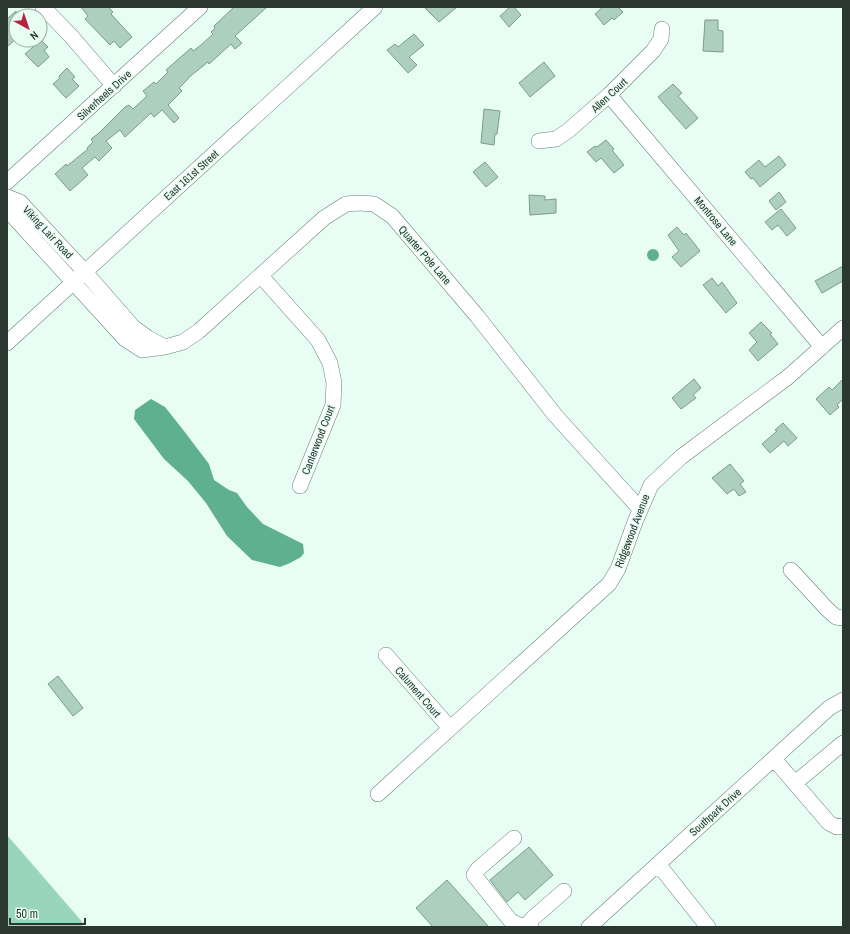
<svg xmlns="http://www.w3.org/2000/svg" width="850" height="934" font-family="'Archivo Narrow',sans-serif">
	<rect width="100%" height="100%" fill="#e8fdf3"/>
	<path fill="#98d5ba" d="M7,835L84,924L80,927H7Z"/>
	<path fill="#5eb08e" d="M647 255a6 6 0 1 1 12 0a6 6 0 1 1-12 0Z
		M151,399L165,407L184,431L209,464L214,480L229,490L237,493L247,507L263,524L303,544L304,553L301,557L290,563L280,567L252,560L227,536L206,503L188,481L164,459L134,419L135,410Z"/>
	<path fill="#accfbe" stroke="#7b9c8c" d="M81,7H108L113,12L111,14L132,37L120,48L114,41L110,45L85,19L88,16Z
		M234,7H267L235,36L242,43L235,49L231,44L209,64L208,62L188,78V79L179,88L182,91L168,105L179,118L174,123L162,110L154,117L151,113L125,137L120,130L106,141L112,148L99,161L95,157L82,168L88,175L70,191L55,174L66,164L67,166L88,149L87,148L93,142L91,139L99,133L125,107L129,105L133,109L147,96L143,91L154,82L156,84L168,72L166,70L191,48L193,51L201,45L213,34L211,32L215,28L214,26Z
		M424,7H457L439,22Z
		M510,7H514L521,15L509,27L500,16Z
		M603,7H618L623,12L614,20L612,18L604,25L595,14Z
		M16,11V39L7,47V19Z
		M705,20H718V30L723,31V52L703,51Z
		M414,34L424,45L409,57L417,65L408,73L387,50L395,44L398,47Z
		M26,40H41L48,47L44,50L49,57L38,67L25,54L33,47Z
		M544,62L555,76L530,97L519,83Z
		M67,68L75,77L72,79L79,86L66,98L53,84L60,78L59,76Z
		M673,84L682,93L678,96L698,118L686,129L658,97Z
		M484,109L500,111L497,134H495L494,145L481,143Z
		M606,140L614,149L612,150L624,165L614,173L601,158L596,162L587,152L595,146L597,147Z
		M779,156L786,165L760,187L753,178L751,179L745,172L759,160L765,167Z
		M485,162L498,177L486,187L473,172Z
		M779,192L786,202L776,210L769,201Z
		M529,195L545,196V200L556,199V213L530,215Z
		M781,209L796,228L787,236L778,225L772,230L765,222Z
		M677,227L684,235L686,233L700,251L681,267L672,257L679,251L668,235Z
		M843,266V281L822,293L815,281Z
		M712,278L718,286L722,282L737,303L726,313L703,285Z
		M761,322L772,333L770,334L778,344L758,361L749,350L757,342L749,333Z
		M694,379L701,388L693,395L696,398L681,409L672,398Z
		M843,379V399L837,405L839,407L830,415L816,399L829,387L832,390Z
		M783,423L797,438L788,446L784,441L770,453L762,444L777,431L775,430Z
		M730,464L744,481L740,484L746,492L739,496L734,489L727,494L712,478Z
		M58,676L83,708L73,716L48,684Z
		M529,847L553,875L525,900L518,892L507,902L490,880Z
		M447,880L489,927H433L416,908Z"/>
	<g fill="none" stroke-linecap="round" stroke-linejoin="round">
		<g stroke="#608071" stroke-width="16">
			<path id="minor" d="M43,7L71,36L114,86
				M609,95L822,347
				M539,141L556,139L569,130L609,95L653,51L661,39L662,29
				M7,182L200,7
				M7,197L20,202L85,272L133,327L148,338L165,347
				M7,201L11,214L125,339L142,350L165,347L183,342L199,331L324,218L346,204L359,203L374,204L392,216L477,316L555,415L640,509
				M261,276L318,340L330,363L334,383L333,405L300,486
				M7,343L375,7
				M791,570L827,609L836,617L843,618
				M386,655L450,728
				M774,759L829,823L837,827L843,826
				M795,783L843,743
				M378,794L609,584L618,569L635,522L651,485L681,457L788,377L843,328
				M514,838L478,869L474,875L510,920C517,925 522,926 530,926
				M658,864L708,927
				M531,927L529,923L532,919L564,891
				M589,927L829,708L843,700"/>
		</g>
		<use href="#minor" stroke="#fff" stroke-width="15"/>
	</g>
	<g text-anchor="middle" stroke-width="3" stroke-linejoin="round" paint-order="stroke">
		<g font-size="11" fill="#2a3831" stroke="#e8fdf3">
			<text transform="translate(104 95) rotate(-42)" y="4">Silverheels Drive</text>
			<text transform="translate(609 95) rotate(-43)" y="4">Allen Court</text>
			<text transform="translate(191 175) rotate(-42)" y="4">East 161st Street</text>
			<text transform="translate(716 221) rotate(50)" y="4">Montrose Lane</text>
			<text transform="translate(48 232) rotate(47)" y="4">Viking Lair Road</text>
			<text transform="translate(425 255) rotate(49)" y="4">Quarter Pole Lane</text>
			<text transform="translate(318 440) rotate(-69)" y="4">Canterwood Court</text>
			<text transform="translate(632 531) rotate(-69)" y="4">Ridgewood Avenue</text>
			<text transform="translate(418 692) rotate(49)" y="4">Calument Court</text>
			<text transform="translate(715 812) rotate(-42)" y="4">Southpark Drive</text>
		</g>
	</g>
	<rect width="850" height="934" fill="none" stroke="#2a3831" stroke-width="16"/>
	<g transform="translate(28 28) rotate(140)"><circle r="19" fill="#e8fdf3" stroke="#9caea5"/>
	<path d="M0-3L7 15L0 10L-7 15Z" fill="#b52343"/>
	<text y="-6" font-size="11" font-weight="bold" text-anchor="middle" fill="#2a3831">N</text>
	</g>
	<path d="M10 918v6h75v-6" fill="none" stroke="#2a3831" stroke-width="2"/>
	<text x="16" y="918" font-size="12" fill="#2a3831" stroke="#e8fdf3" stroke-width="3" paint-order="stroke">50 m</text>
</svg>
